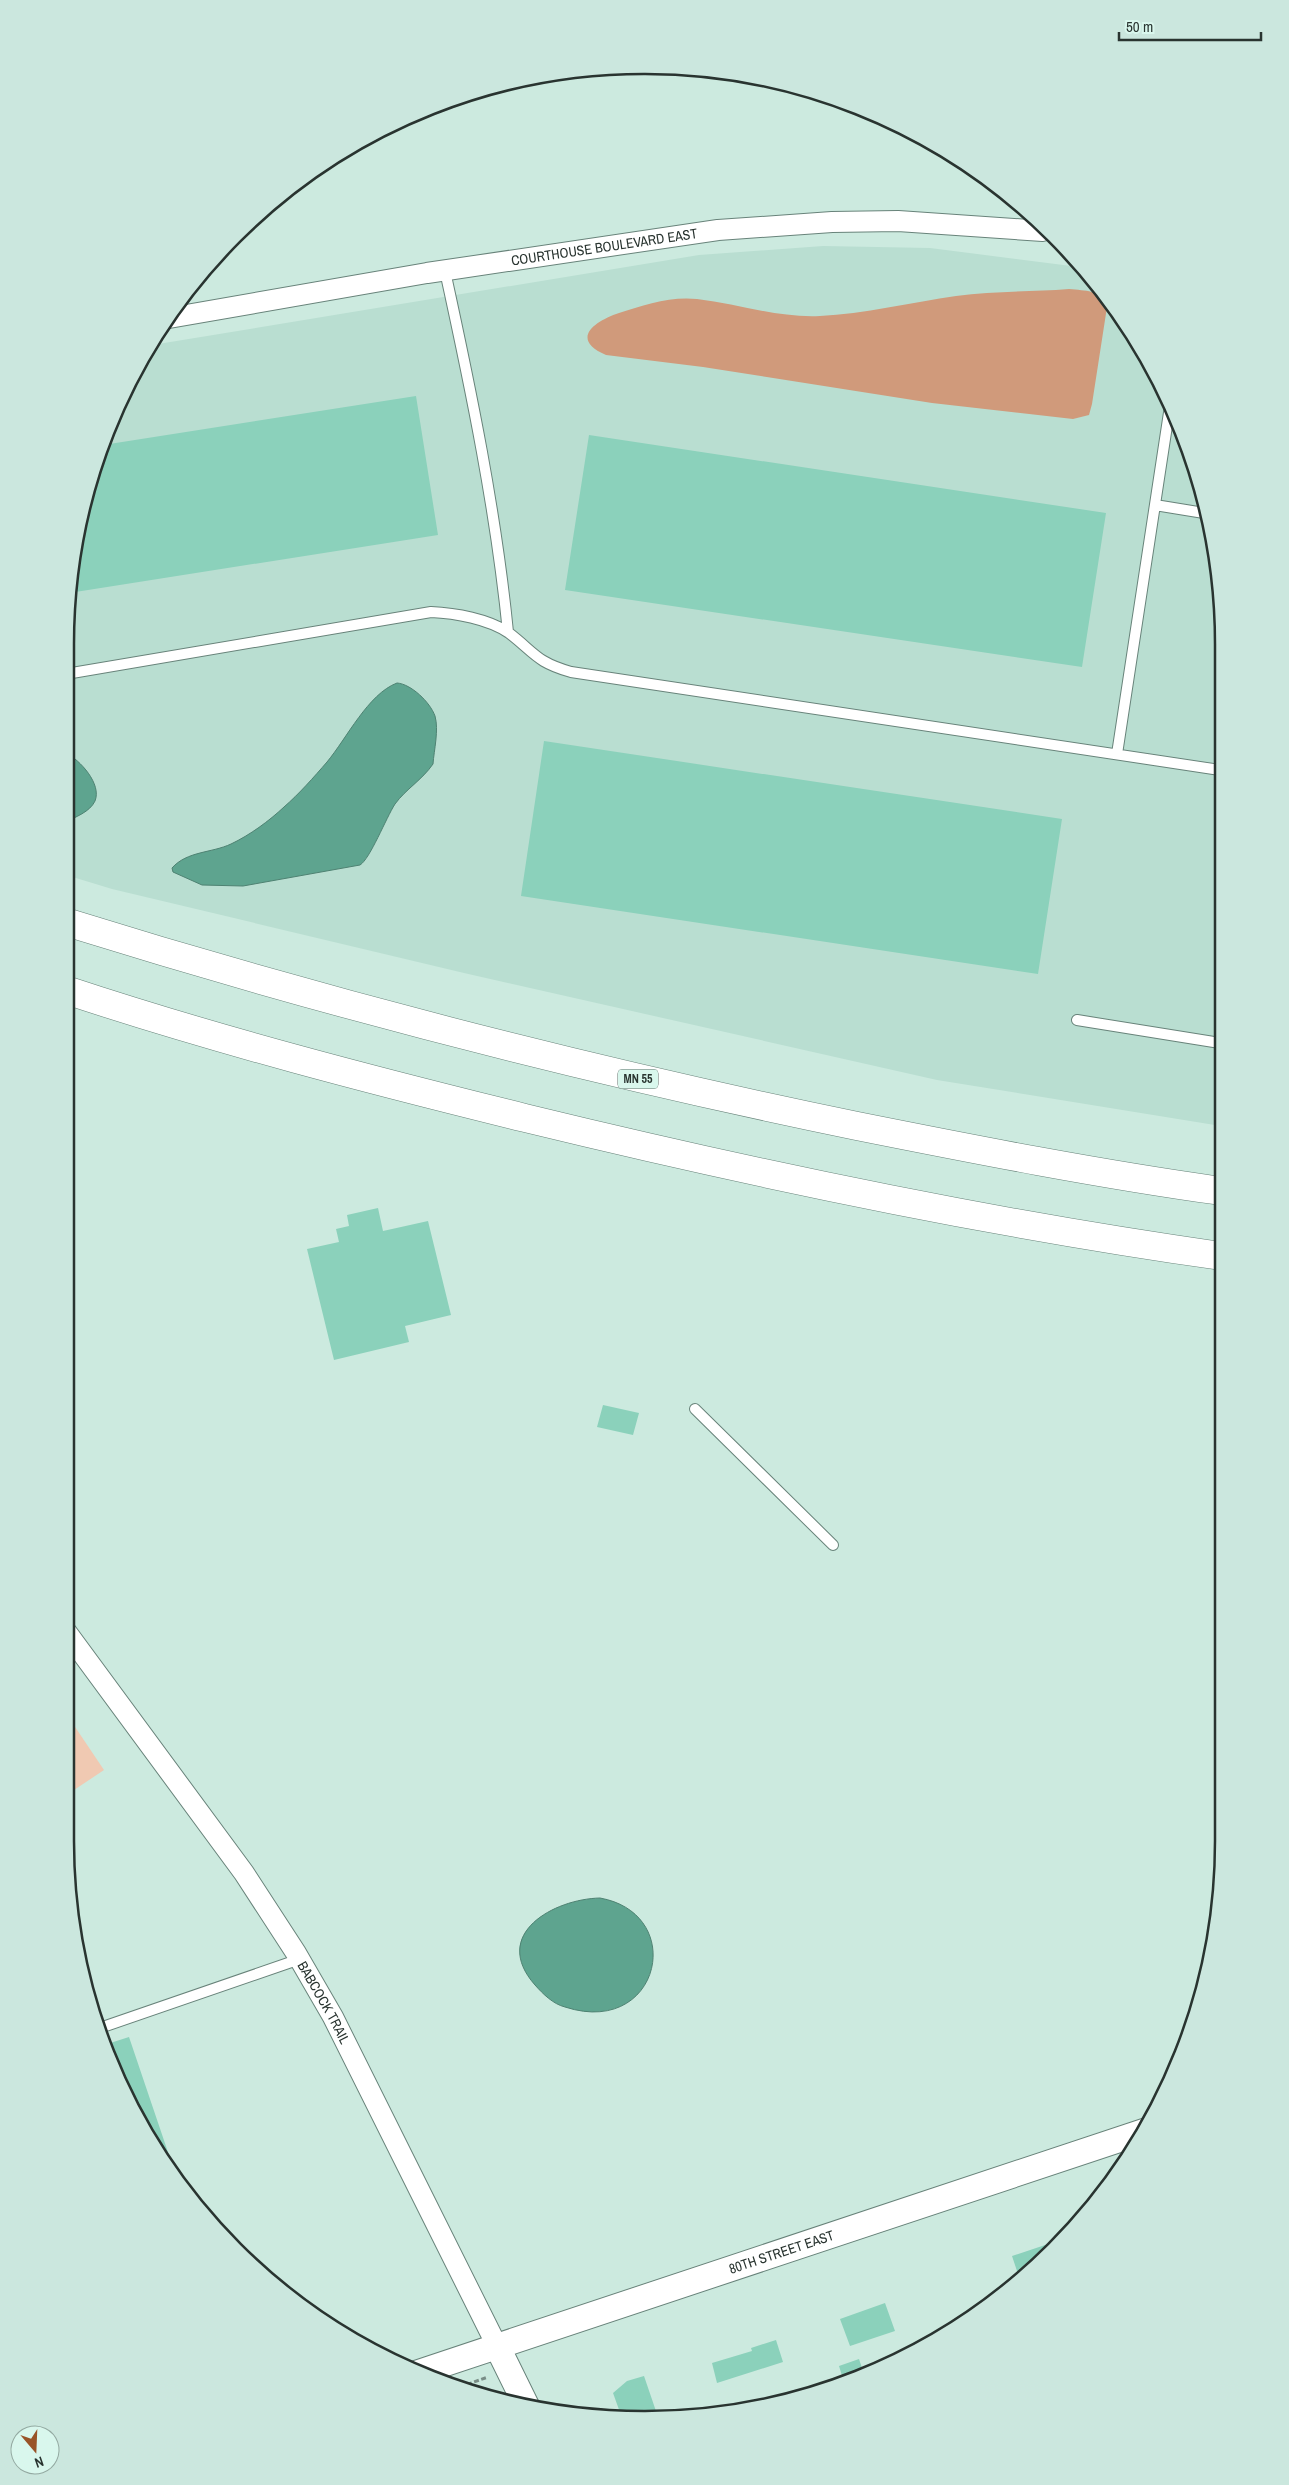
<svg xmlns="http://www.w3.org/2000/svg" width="1289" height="2485" font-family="'Archivo Narrow',sans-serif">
	<rect width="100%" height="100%" fill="#cceadf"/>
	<path fill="#b9ded1" d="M823,246L930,248L1079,267L1104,292L1180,423L1219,569L1221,1126L937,1080L464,973L112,889L66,875V607L85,495L125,388L152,345L699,255Z"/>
	<path fill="#f0c9b2" d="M65,1712L104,1770L65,1796Z"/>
	<path fill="#d09a7b" d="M1069,289C1086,291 1100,289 1107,307L1092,404L1089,415L1073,419L932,403L703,367L606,355C569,339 595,321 619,313C643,305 671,296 697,299C739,304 778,318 820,316C863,314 913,302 956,296C993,291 1032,292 1069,289Z"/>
	<path fill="#5ea48f" stroke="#4e8272" d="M397,683C411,684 430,702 435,716C439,730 434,750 433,764C422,780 406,789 395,804C386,818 370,859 360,865L243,886L202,885L173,872L172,868C187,851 212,853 231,844C250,835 269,821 284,807C299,794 314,777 327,762C347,738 368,694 397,683Z
		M66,753C80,760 102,784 95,801C90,812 75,817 66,822Z
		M600,1898C688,1914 660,2038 565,2007C553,2004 543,1994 535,1985C490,1934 554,1899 600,1898Z"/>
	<path fill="#8bd1bb" d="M416,396L438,535L69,593L85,495L103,445Z
		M589,435L1106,513L1082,667L565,590Z
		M544,741L1062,819L1038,974L521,896Z
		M378,1208L383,1231L428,1221L451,1315L405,1326L409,1342L334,1360L307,1249L339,1242L336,1229L349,1226L347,1215Z
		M603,1405L639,1413L633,1435L597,1427Z
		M129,2037L173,2167L169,2169L142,2130L104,2045Z
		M1063,2239L1054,2250L1020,2280L1012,2256Z
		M885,2303L895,2331L850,2346L840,2319Z
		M776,2340L783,2362L717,2383L712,2363L752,2351L751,2348Z
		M859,2359L864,2374L844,2382L839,2366Z
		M644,2376L658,2417L622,2418L613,2393L627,2381Z"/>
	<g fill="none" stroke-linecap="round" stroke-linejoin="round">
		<g stroke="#68837a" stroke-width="12">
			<path id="service" d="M445,271C471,390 496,511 508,632
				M1155,505L1204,513
				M66,674L431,612C455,613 489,619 509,633C535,653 536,662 571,672L1220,770
				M1117,754L1170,406
				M1077,1020L1220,1043
				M695,1409L833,1545
				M97,2029L300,1959"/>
		</g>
		<g stroke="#68837a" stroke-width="22">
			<g id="minor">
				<path id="s1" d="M169,318L427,273L718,230L832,222L898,221L1043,231"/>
				<path id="s2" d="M65,1630L244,1873L296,1953L333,2017L497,2346"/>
			</g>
		</g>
		<g stroke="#68837a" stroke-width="27">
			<g id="tertiary">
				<path d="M497,2346L527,2407"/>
				<path id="s3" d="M417,2373L1145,2131"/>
			</g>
		</g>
		<g stroke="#68837a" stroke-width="29">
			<path id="motorway" d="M66,922C326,1003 590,1071 857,1126C977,1150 1099,1174 1221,1191
				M66,990C217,1040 371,1080 525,1118C755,1174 987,1223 1221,1256"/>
		</g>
		<path stroke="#798d86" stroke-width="3" stroke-dasharray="5 2.5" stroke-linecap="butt" d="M460,2387L488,2377"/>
		<use href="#service" stroke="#fff" stroke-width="10"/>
		<use href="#minor" stroke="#fff" stroke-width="20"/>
		<use href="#tertiary" stroke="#fff" stroke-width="25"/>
		<use href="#motorway" stroke="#fff" stroke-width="28"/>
	</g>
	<g text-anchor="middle" stroke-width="4" stroke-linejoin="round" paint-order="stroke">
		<rect fill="#d9f7ed" stroke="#5e6e69" stroke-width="1" x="618" y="1069.5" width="40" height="19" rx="4"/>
		<g font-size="12" font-weight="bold" fill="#293430">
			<text x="638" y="1083">MN 55</text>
		</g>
		<g font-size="14" fill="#293430" stroke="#d9f7ed">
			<text dy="5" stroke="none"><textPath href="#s1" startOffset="441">COURTHOUSE BOULEVARD EAST</textPath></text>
			<text dy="5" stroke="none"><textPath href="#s2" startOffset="454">BABCOCK TRAIL</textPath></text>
			<text dy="5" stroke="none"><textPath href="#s3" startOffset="384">80TH STREET EAST</textPath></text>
		</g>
	</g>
	<path d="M0 0H1289V2485H0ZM644 74H645A570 570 0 0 1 1215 644V1841A570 570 0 0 1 645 2411H644A570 570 0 0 1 74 1841V644A570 570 0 0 1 644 74Z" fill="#cbe7de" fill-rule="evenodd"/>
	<path fill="none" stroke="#293430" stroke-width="2.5" d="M644 74H645A570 570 0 0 1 1215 644V1841A570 570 0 0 1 645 2411H644A570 570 0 0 1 74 1841V644A570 570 0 0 1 644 74Z"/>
	<g transform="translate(35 2450) rotate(161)"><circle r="24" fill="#d9f7ed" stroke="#93a9a1"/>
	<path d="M0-4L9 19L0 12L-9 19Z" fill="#995428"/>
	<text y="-8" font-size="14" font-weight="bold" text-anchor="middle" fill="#293430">N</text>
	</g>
	<path d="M1119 32v8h142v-8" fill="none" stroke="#293430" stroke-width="2.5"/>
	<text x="1126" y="32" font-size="15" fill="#293430" stroke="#d9f7ed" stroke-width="4" paint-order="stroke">50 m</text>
</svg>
